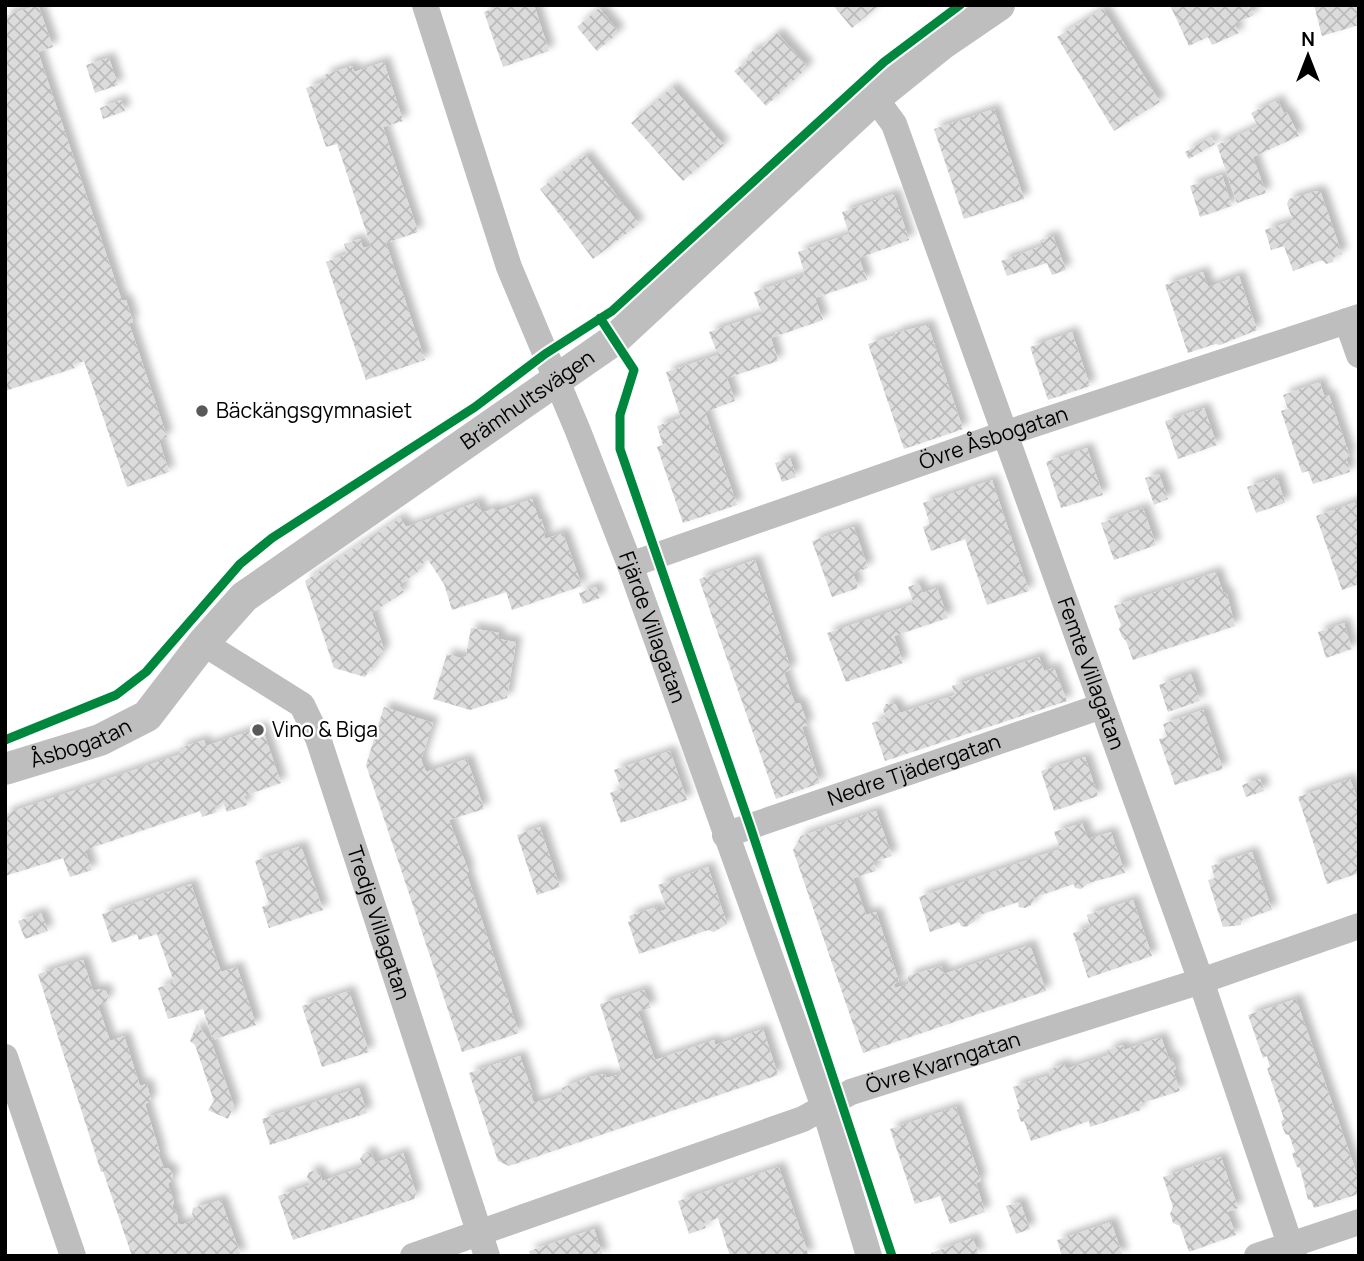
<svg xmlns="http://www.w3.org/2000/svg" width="1364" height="1261" font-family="Manrope,sans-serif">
	<defs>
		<pattern id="building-cross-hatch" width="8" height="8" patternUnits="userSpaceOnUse" patternTransform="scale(1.75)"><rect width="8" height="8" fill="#dcdcdc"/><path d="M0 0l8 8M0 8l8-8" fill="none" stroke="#bbb"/></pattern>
		<filter id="shadow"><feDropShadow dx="6" dy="-6" stdDeviation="3.5" flood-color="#0004"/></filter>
	</defs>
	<rect width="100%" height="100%" fill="#fff"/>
	<path fill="url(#building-cross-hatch)" filter="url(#shadow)" d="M38,5L53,47L38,52L122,301L126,300L133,322L129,323L167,437L159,440L169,472L127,487L84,361L73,365L75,368L5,391V16Z
		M503,5H534L549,51L503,67L484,12Z
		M833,5H879L852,28Z
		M1170,5H1249L1254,15L1234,24L1239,33L1212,45L1208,37L1189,46Z
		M1314,5H1359V25L1322,36Z
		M599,8L619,32L597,51L577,27Z
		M1103,9L1160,102L1114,131L1057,37Z
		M777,33L808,67L766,106L734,71L748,60V55L754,50L758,51Z
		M109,58L118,85L95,93L86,65Z
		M384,62L403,121L383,127L418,232L386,243L425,360L366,380L326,262L347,254L344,244L360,239L363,248L371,246L337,144L326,147L306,88L326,81L324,75L352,66L354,72Z
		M672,87L724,145L683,181L631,123Z
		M121,100L125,111L103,119L100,108Z
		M1278,100L1284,114L1287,112L1299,136L1253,157L1266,193L1237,203L1217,145L1258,126L1251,113Z
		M994,109L1024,199L964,219L934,129Z
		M1211,137L1215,144L1189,159L1185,152Z
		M585,155L639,224L593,259L540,189Z
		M1222,175L1232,206L1200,217L1190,186Z
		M1317,191L1321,193L1342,254L1334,257L1333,262L1326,264L1322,260L1293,271L1284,246L1271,250L1265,230L1293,221L1287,204L1289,199Z
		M894,194L909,240L859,258L867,280L815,298L823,320L771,338L778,361L727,378L735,401L705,412L737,505L683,523L657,447L663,445L657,426L681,418L666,372L718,355L709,332L762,314L754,292L805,275L798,252L849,234L842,212Z
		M1053,236L1066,270L1052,275L1047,263L1007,276L1001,261L1042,246L1040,240Z
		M1203,272L1208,287L1239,276L1257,330L1220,345L1215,344L1188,353L1165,285Z
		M928,325L963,429L904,449L868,344L896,335L895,333Z
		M1072,332L1090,386L1048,400L1030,347Z
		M1320,382L1324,396L1329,395L1339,425L1350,456L1346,458L1350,472L1313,484L1308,471L1302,473L1281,411L1288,409L1283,395Z
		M1204,408L1217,445L1178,459L1165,421Z
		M1087,448L1103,495L1061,508L1046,462Z
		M790,458L796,477L782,482L775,463Z
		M1159,474L1168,499L1154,505L1145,478Z
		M1277,477L1285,503L1256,513L1247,487Z
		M992,480L1029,591L987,605L965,539L931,551L923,527L930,524L923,503Z
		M532,499L539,520L541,519L546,533L544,535L545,539L563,533L582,586L512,610L506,592L452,610L444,584L428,560L416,568L418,572L399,585L404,592L372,613L384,650L365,677L334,668L305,581L400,518L406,527L478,502L482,513L494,508L496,511Z
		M1359,501V584L1342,590L1316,516Z
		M1143,508L1156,545L1114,560L1101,523Z
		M854,527L868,568L853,573L858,588L832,597L812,541Z
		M755,560L791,669L784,673L795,704L800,703L808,725L802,727L820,783L776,799L699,579Z
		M1216,572L1223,592L1227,594L1235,626L1133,660L1126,641L1122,637L1119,629L1121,625L1114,606Z
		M919,583L922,593L937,588L948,618L894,636L903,663L846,682L827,633L914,604L908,587Z
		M596,587L600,598L583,604L579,593Z
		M1344,623L1352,649L1326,658L1318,632Z
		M471,628L499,633L498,639L516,642L507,698L470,710L433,699L447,654L460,658L466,656Z
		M1039,657L1044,671L1054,668L1067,701L885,761L872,723L886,718L883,709L886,704L891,703L896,705L900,713L955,695L952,686Z
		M1191,674L1200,701L1168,712L1159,685Z
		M384,707L433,723L421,760L426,772L467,759L484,809L449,820L469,872H466L519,1033L462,1052L366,765Z
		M1203,710L1223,769L1175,785L1159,739L1167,737L1163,724Z
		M262,727L281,783L244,796L247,805L227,812L223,803L215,806L217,812L202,817L200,811L85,850L92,870L70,877L63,858L5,876V814L181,754L179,748L204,740L206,746Z
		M670,751L687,800L621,823L610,793L621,788L614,770Z
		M1085,757L1098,796L1054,811L1041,771Z
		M1260,779L1264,791L1246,797L1242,785Z
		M1350,779L1359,803V873L1327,884L1298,797Z
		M876,811L892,856L873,862L876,871L853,878L866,915L876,912L899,981L894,984L895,988L909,984L908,976L941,966L944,974L1030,945L1046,991L863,1053L793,850L801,836Z
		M1082,823L1088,839L1111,832L1125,873L1089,883L1081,889L1075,888L1074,884L1033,898L1034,901L1030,906L1025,908L1019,907L1018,902L974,917L975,921L966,927L961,926L959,922L930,932L919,897L1060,849L1054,832Z
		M540,827L560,887L537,895L517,835Z
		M301,846L323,910L269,928L262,907L269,904L255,861Z
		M1252,852L1272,910L1242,920L1241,925L1223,927L1208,880L1215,878L1211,866Z
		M708,867L727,924L714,932L708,930L639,954L628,922L631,921L629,916L656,907L658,912L667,909L658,885Z
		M191,884L221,972L237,967L256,1025L213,1040L203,1009L168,1019L158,988L174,982L157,934L139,940L137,934L112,943L102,914Z
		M1133,900L1152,956L1088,978L1073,933L1090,927L1087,915Z
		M41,913L48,931L25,939L18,921Z
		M83,960L93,991L101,989L106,991L108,997L106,1002L98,1005L110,1041L124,1036L140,1086L147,1084L151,1101L145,1104L160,1153H158L164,1168L169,1169L173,1174L172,1180L168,1184L174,1202L172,1207L178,1214L177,1223L182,1225L194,1220L192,1213L193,1208L221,1200L241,1256H132L103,1171L101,1172L38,974Z
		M644,990L651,1008L638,1011L655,1060L714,1040L715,1045L763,1029L778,1075L509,1166L498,1161L469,1073L520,1056L533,1094L531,1095L534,1103L563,1094L562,1088L589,1077L605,1074L606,1078L622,1074L600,1004Z
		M349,991L369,1052L322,1067L302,1006Z
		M1296,999L1359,1180V1194L1314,1208L1311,1200H1308L1300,1168L1297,1167L1292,1154L1295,1152L1289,1135L1285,1134L1281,1122L1284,1119L1267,1068L1270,1067L1267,1056L1263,1058L1248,1015Z
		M197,1024L212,1044L234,1106L228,1119L208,1110L214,1101L195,1045L190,1041Z
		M1161,1037L1169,1059L1172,1058L1176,1069L1173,1070L1180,1091L1139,1104L1141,1110L1090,1127L1089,1121L1031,1141L1024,1121L1021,1122L1017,1110L1020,1109L1013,1087L1050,1075L1048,1070L1064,1064L1066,1069L1109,1055L1107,1050L1123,1045L1124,1050Z
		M359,1088L367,1113L270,1145L262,1119Z
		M956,1107L981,1181L976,1183L985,1212L950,1224L940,1196L915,1204L890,1129Z
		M367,1152L372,1154L375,1163L403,1153L416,1193L414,1199L293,1240L278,1196L310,1185L307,1177L309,1172L314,1171L320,1173L322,1181L363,1167L360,1159L363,1154Z
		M1221,1157L1238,1208L1227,1212L1236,1235L1189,1252L1180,1226L1173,1223L1170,1214L1173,1207L1163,1177Z
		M779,1167L809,1256H730L718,1218L704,1223L706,1228L689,1234L678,1201Z
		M1020,1202L1030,1229L1016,1234L1006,1206Z
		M1111,1222L1123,1256H1062L1057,1240Z
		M594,1229L603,1256H530L529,1251Z
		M973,1238L979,1256H932L931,1253Z"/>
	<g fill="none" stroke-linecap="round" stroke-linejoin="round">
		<g stroke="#bebebe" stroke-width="26">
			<path id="s1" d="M425,5L509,267L578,431L630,565L824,1107L869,1256"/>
			<path id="s2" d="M875,98L894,124L1201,981L1294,1256"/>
			<path d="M1347,321L1359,355"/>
			<path id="s3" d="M630,565L1004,434L1359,317"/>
			<path id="s4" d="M203,643L302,705L318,738L487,1256"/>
			<path id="s5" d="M725,835L1102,706"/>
			<path d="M5,1057L73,1256"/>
			<path id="s6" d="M413,1256L803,1119L851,1092L1201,981L1359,926"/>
			<path d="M1257,1256L1359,1222"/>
		</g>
		<path stroke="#bebebe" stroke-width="32" id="s7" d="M5,769L100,740L147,716L203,643L244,597L614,340L875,98L942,44L999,5"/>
		<g stroke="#fff" stroke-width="13">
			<path id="cycleway" d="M600,318L634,370L620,415V449L750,826L892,1256
				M5,740L116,695L146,672L240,564L272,538L475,407L545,354L612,311L884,62L960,5"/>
		</g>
		<use href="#cycleway" stroke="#00873e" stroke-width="9"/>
	</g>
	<g fill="#595959" stroke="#fff" stroke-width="2.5">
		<circle cx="202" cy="411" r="7"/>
		<circle cx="258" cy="730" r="7"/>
	</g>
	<g text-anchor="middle" stroke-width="5" stroke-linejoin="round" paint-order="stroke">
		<g font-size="21" fill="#000" stroke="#fff">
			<text dy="7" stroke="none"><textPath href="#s7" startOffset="651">Brämhultsvägen</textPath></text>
			<text dy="7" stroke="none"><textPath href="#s3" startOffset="385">Övre Åsbogatan</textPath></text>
			<text dy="7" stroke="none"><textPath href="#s1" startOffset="663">Fjärde Villagatan</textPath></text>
			<text dy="7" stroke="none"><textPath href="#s2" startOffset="616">Femte Villagatan</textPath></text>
			<text dy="7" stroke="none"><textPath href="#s7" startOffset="80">Åsbogatan</textPath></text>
			<text dy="7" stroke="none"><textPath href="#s5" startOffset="200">Nedre Tjädergatan</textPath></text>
			<text dy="7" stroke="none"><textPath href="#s4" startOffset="348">Tredje Villagatan</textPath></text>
			<text dy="7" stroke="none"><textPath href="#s6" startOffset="565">Övre Kvarngatan</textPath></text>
		</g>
		<g font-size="21" fill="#000" stroke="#fff" text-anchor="start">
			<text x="216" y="418">Bäckängsgymnasiet</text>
			<text x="272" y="737">Vino &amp; Biga</text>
		</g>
	</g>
	<rect width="1364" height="1261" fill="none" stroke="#000000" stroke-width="14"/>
	<g transform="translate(1308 56)" stroke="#ffffff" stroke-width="5" paint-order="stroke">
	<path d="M0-5L12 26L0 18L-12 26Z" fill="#000000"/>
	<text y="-10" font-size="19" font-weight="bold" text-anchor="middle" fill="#000000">N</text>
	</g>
</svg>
